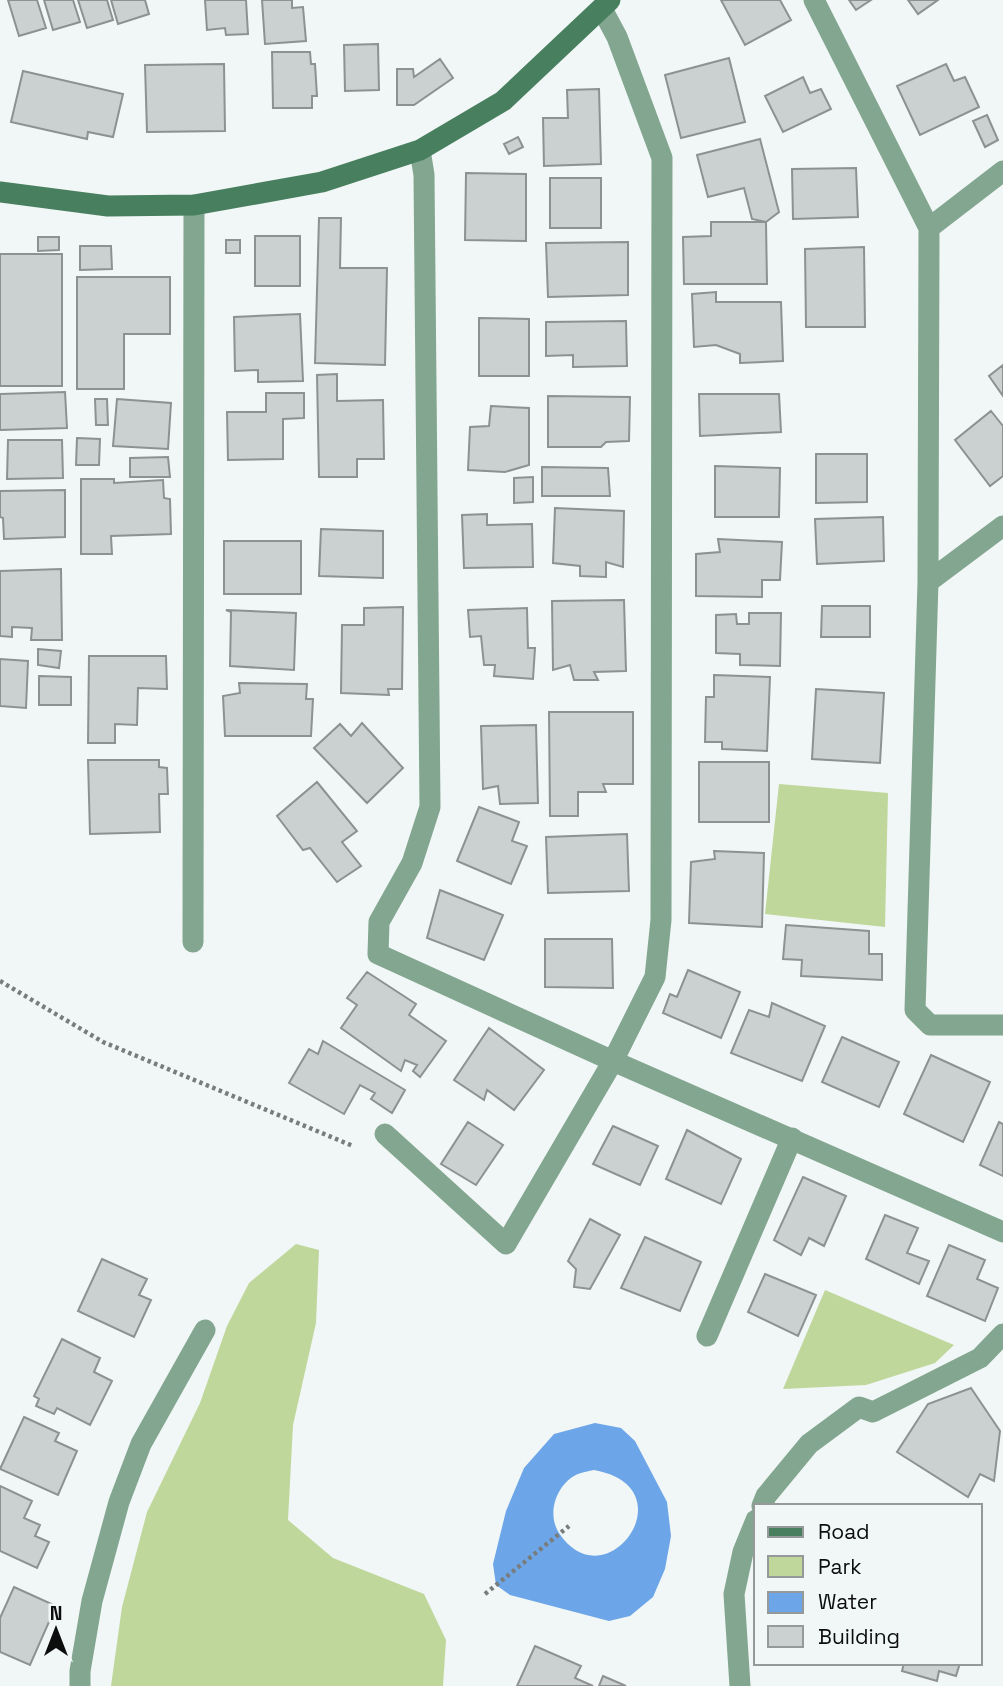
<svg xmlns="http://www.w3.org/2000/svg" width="1003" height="1686" font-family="'Space Grotesk',sans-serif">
	<rect width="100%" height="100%" fill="#f1f6f6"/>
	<path fill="#bfd79b" d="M779,784L888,793L885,927L765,914Z
		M296,1244L319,1250L316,1323L293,1425L288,1520L333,1558L424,1594L446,1640L443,1686H111L122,1607L147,1512L200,1403L227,1326L249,1283Z
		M825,1290L954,1345L935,1363L866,1385L783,1389Z"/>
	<path fill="#6ca6e8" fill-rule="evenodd" d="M595,1423L621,1428L635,1441L667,1502L671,1536L665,1569L653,1597L630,1616L609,1621L510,1595L496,1585L493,1564L506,1511L524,1468L554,1434ZM594,1470C690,1487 606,1604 559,1533C546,1513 557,1483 578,1474C583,1472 589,1471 594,1470Z"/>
	<path fill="#cbd0d1" stroke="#8d9192" stroke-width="2" d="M8,0H37L46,28L19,36Z
		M44,0H73L80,22L53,30Z
		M78,0H107L113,20L87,28Z
		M111,0H145L149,14L118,24Z
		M205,0H246L248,34L226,35L225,28L207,30Z
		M262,0H292V8L303,7L306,41L265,44Z
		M721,0H780L791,20L745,45Z
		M849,0H871L856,10Z
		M908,0H938L918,14Z
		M378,44L379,90L345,91L344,45Z
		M272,52H310L311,64H315L317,96H312V108H273Z
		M729,58L745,122L681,138L665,75Z
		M440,59L453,78L414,105H397V69H413L414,77Z
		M224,64L225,131L147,132L145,65Z
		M946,64L954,81L965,77L979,107L920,135L897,86Z
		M23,71L123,94L113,137L88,132L87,139L11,122Z
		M803,77L810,93L821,89L831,109L783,132L765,96Z
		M599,89L601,164L544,166L543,118H568L567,90Z
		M987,115L998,140L985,147L973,121Z
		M518,137L523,147L509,154L504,144Z
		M760,139L779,212L766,222L752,219L744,188L708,197L697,155Z
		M856,168L858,217L793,219L792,169Z
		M466,173L526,174V241L465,240Z
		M550,178H601V228H550Z
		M319,218H341L340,268H387L385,365L315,363Z
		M711,222H766L767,284H684L683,237L711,236Z
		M255,236H300V286H255Z
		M38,237H59V250L38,251Z
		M226,240H240V253H226Z
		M628,242V295L548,297L546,243Z
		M80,246H111L112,269L80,270Z
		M864,247L865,327H806L805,249Z
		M0,254H62V386H0Z
		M77,277H170V334H124V389H77Z
		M716,292V302H781L783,361L740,363V354L716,345L694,347L692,294Z
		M300,314L303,381L258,382V370L235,371L234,317Z
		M479,318L529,319V376H479Z
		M626,321L627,366L573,367V355L546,356V322Z
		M1003,365V396L989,376Z
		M337,374V401L383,400L384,459H357V477H319L317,375Z
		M65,392L67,428L0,430V394Z
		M266,393H304V418L283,419V459L228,460L227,412H266Z
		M699,394H779L781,432L700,436Z
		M548,396L630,397L629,441L606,442L601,447H548Z
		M95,399H107L108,425H96Z
		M117,399L171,403L168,449L113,446Z
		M491,406L529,408V465L505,472L468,470L470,427L489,426Z
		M991,411L1003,426V476L990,486L955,440Z
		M77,438L100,439L99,465H76Z
		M8,440H62L63,478L7,479Z
		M816,454H867V502L816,503Z
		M168,457L170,477H130V458Z
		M715,466L780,468L779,517H715Z
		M542,467L608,468L610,496H542Z
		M533,477V502L514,503V478Z
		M81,479H114V483L163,480L164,498L170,499L171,534L111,536L112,554H81Z
		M65,490V537L4,539L3,518L0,517V491Z
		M555,508L624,511L623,567L606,562V577L580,576V566L553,563Z
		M487,514V525L532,524L533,567L464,568L462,515Z
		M883,517L884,561L817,564L815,519Z
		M321,529L383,531V578L319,576Z
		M718,539L782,542L780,580H762V597L696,596V554L720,552Z
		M224,541H301V594H224Z
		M61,569L62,640H31L32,628L12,627V637L0,636V571Z
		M624,600L626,671L594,672L598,680H574L570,665L553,670L552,601Z
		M822,606H870V637H821Z
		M403,607L402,689H388L389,695L341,693L342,625H364V608Z
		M527,608L528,648H535L533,679L494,676L495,665H484L481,636L470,637L468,610Z
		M226,610L296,613L294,670L230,666L231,612Z
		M749,613H781L780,666L740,665V654L716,653V615L736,614L737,624H749Z
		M38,649L61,651L59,668L38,665Z
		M89,656H166L167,689L138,688L137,725L115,724V743H88Z
		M0,659L28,661L26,708L0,706Z
		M714,675L770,677L767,751L722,749V742H705L706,697H714Z
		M39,676L71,677V705H39Z
		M239,683L307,684L306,699H313L311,736H225L223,696L240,693Z
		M816,689L884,693L880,763L812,759Z
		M549,712H633V784H603L606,792H578V816H550Z
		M362,723L403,768L367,803L314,748L340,724L351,736Z
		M536,725L538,803L500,804L498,786L483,789L481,726Z
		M88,760H159V767L167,768L168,794H159L160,832L90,834Z
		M699,762H769V822H699Z
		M317,782L357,831L342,842L361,866L337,882L310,848L303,850L277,816Z
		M479,807L519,822L512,841L527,846L511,884L457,861Z
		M627,834L629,891L548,893L546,837Z
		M714,851L764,853L762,927L689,923L691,862L715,859Z
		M440,890L503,915L484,960L427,938Z
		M786,925L869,931V954H882V980L801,976L802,960L783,959Z
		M545,939H612L613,988L545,987Z
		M688,970L740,992L721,1038L663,1013L670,994L677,997Z
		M367,972L416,1004L409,1015L446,1041L420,1077L413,1071L417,1065L405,1060L401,1071L341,1028L357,1005L347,998Z
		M772,1003L825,1026L802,1081L731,1053L749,1010L769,1017Z
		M489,1028L544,1070L514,1110L487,1090L484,1100L454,1080Z
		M842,1037L899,1062L879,1107L822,1082Z
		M323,1041L405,1090L392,1113L371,1099L375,1093L360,1085L344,1114L289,1083L309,1049L318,1054Z
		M931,1055L990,1082L963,1142L904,1114Z
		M468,1122L503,1145L476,1185L441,1164Z
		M999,1122L1003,1124V1176L980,1165Z
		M613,1126L658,1146L640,1185L593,1164Z
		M687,1130L741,1159L721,1204L666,1179Z
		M803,1177L846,1196L824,1246L809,1238L801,1255L774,1240Z
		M885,1215L918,1228L907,1253L929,1261L919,1284L866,1259Z
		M590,1219L620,1235L590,1289L574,1287L576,1269L568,1261Z
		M645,1237L701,1262L680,1311L621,1288Z
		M949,1245L985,1260L977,1279L998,1288L985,1321L927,1296Z
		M102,1259L147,1279L139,1295L151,1300L134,1337L78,1311Z
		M765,1274L816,1295L798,1336L748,1312Z
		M62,1339L100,1358L94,1372L112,1381L90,1425L57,1408L54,1414L36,1406L39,1399L34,1396Z
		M971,1388L1000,1431L994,1481L980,1474L968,1497L897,1452L928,1404Z
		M24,1417L59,1433L55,1441L77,1451L58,1495L0,1469Z
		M0,1486L32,1501L24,1518L40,1525L35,1536L49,1542L37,1568L0,1551Z
		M14,1587L56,1606L30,1665L0,1652V1618Z
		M535,1646L581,1666L575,1678L593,1686H517Z
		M904,1663H960L956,1676L939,1671L937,1681L902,1671Z
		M603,1676L626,1686H599Z"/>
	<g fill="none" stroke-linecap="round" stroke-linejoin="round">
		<path stroke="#797c7c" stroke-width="4.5" stroke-dasharray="3.5 3.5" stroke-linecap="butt" d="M0,981L103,1042L353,1146
			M485,1594L569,1526"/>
		<path stroke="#82a68f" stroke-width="21" d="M814,0L929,228L928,582L915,1010L930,1025H1003
			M420,150L424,175L430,807L412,863L379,922L378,954L613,1061L1003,1232
			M929,228L1003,171
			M928,582L1003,526
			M193,942L194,205
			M385,1134L506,1244L613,1061L655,977L661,920L662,158L617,37L602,9
			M707,1336L792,1138
			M762,1506L766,1496L809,1444L859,1407L873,1412L980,1358L1003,1334
			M80,1686V1671L92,1601L119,1502L141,1444L205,1330
			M740,1686L734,1594L743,1552L756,1520"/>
		<path stroke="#487f5f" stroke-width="21" d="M0,192L108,206L194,205L322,182L420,150L503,101L610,0"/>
	</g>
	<rect x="754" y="1504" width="228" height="161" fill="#f1f6f6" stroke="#959999" stroke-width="2"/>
	<rect x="768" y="1527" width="35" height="10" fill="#487f5f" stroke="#959999" stroke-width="2"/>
	<text x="818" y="1539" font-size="21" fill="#0c0d0d">Road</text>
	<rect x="768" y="1556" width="35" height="21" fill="#bfd79b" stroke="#959999" stroke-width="2"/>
	<text x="818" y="1574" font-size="21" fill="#0c0d0d">Park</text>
	<rect x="768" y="1592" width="35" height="21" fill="#6ca6e8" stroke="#959999" stroke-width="2"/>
	<text x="818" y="1609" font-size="21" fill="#0c0d0d">Water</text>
	<rect x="768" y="1626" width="35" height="21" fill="#cbd0d1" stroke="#959999" stroke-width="2"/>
	<text x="818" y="1644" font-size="21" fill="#0c0d0d">Building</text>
	<g transform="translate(56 1630)" stroke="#f1f6f6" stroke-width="5" paint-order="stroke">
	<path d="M0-5L12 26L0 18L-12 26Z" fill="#0c0d0d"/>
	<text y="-10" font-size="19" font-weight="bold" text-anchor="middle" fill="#0c0d0d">N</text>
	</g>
</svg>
